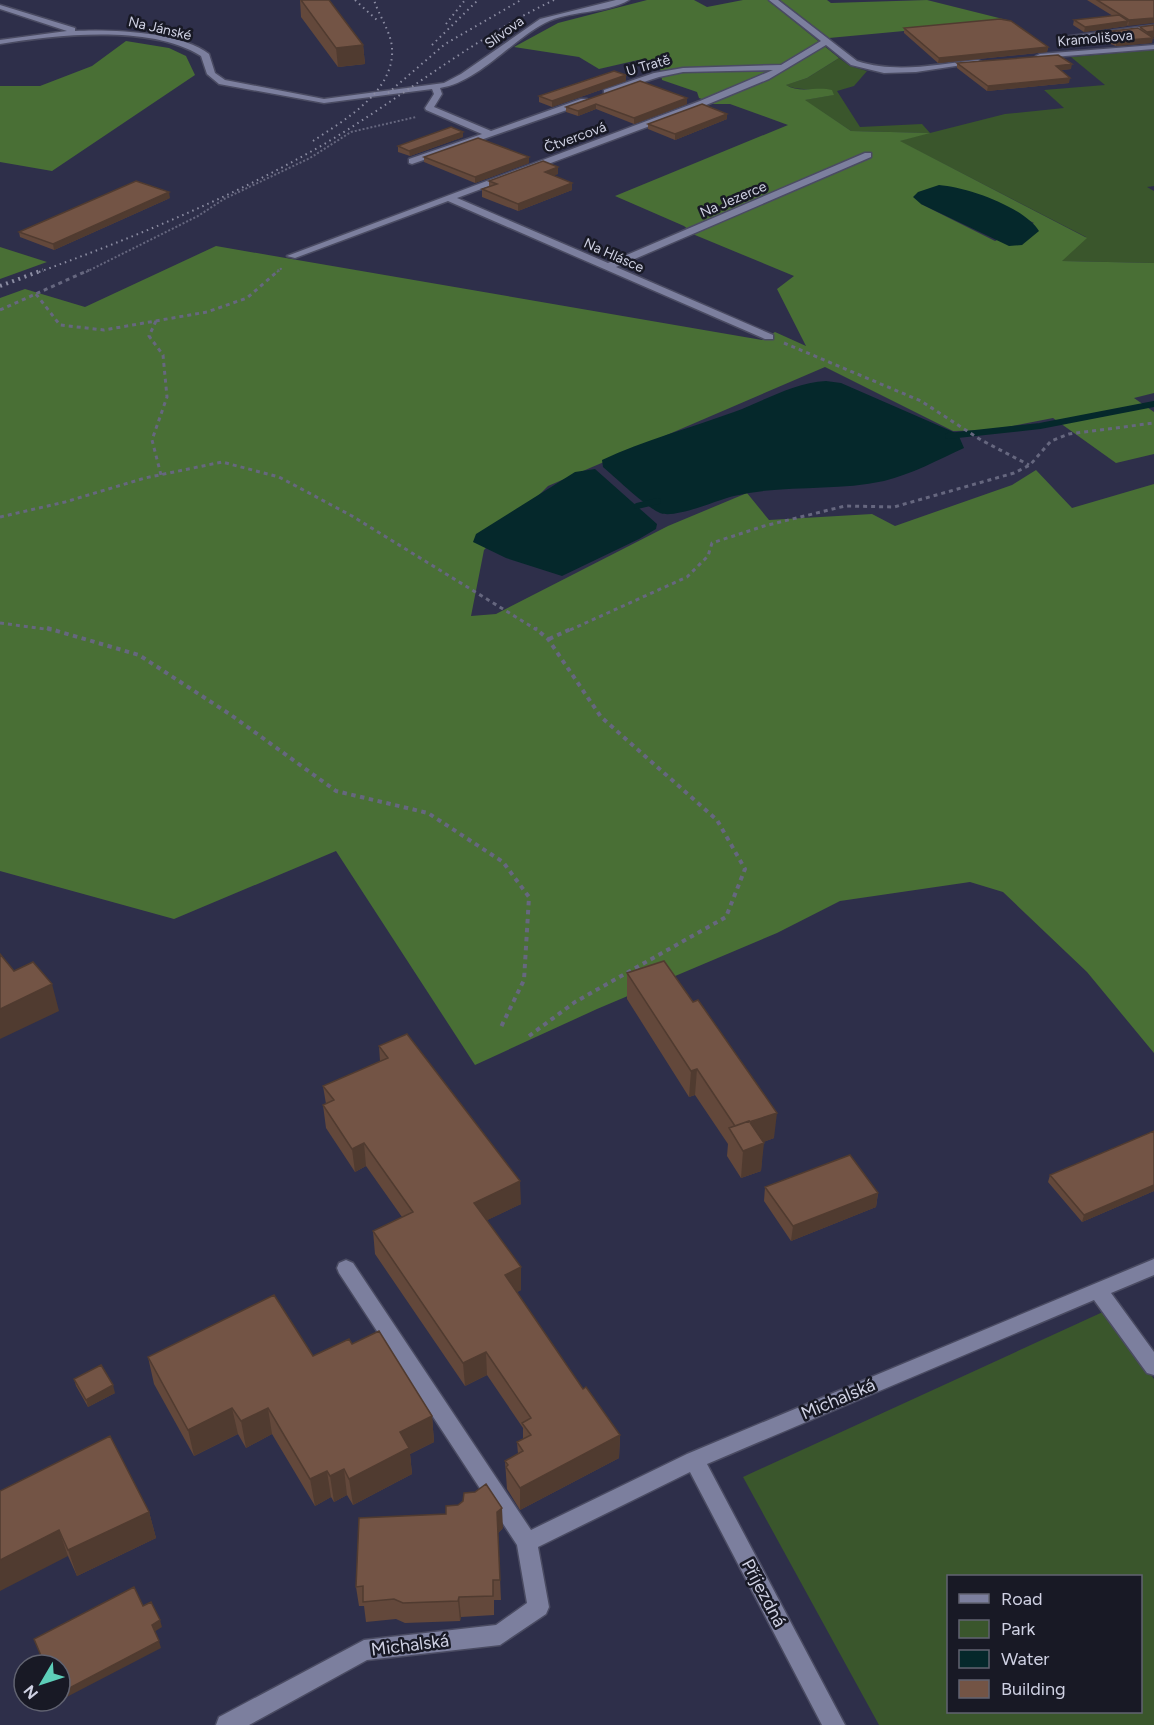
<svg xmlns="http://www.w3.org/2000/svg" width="1154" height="1725" font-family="Figtree,sans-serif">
	<rect width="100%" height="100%" fill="#2e2f4a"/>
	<path fill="#3a562c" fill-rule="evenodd" d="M1154,50V186L1147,187L1154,191V263L1061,261L1086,237L899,141L927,133L851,131L804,100L833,95C818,85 802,93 785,85L807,78L839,58L850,66L867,71L854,86L837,91L860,127L922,124L930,133L1005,114L1064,108L1044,90L1105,85L1071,57Z
		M1105,1311L1154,1379V1725H879L743,1477ZM948,1576H1140V1712H948Z"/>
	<path fill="#496f35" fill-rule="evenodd" d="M647,0H694L707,7L743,0H768L839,58L807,78L786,85C800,94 816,86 832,90L834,95L805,100L851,131L930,133L900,141L1087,238L1062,261L1154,263V393L1134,398L1154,412V454L1116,463L1053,418L992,430L953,431L825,367L548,486L484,550L471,616L496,614L668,526L747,493L769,520L872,514L895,526L1012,485L1036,470L1072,508L1154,484V1053L1087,972L1003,892L970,882L840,901L777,933L597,1009L475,1065L336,851L174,919L0,871V298L25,289L85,307L216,246L762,340L775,332L806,346L777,289L794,276L695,235L684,226L615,196L788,125L730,104H714L699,98L697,92L662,80L660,67L638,60L599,69L579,57L514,47L558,23ZM984,197L1034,223L995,241L921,204Z
		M780,0H827L831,3L927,0L1011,21L829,38Z
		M126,41L169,48L186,56L195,75L52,171L0,162V86H40L92,66Z
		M0,247L47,262L0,279Z"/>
	<path fill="#05282b" d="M939,185C967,187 1024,207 1039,231L1022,245L1009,246L921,204L913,197L918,192Z
		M826,381L841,383L958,434L964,448C938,460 912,474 884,481C834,492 784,484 734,496C717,500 675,519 660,513C646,507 616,478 603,467L602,460C645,440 690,428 734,412C764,401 793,383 826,381Z
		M595,469L657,524L656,529L639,539L562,576L506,558L473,542L476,534L575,472Z"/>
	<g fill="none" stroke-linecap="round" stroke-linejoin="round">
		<path stroke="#05282b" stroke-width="6" d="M948,436L1040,426L1154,404
			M637,506L658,501"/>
		<g stroke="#4a4b62" stroke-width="3">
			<path id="minor" d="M616,0H629C605,14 570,10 545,23C512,40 477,83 440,88L442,94L434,107L491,131L581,99H587V103L412,164L409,163V159L482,134L426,110L425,108L434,94L432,89L324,103L219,84L207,74L201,56C150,24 56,35 0,44V40L67,31L0,9V5L75,28V31C109,29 182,32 209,54L215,73L225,80L324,99L444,83L461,74L540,19Z
				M769,0H778L857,61C897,74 937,64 978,60L982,62L916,72L884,73L851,65L826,45L769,79L706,105L457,198L608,263L865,153H871V157L616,267L773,335V339H765L448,201L295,258L287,256L700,101L773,70L683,72L659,77L607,94H604V90L654,73L683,68L781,65L821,41Z
				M1154,25V29L1067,39L1063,37Z
				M1154,45V49L1040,58L1036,56L1040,54Z
				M1154,1259V1275L1111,1293L1154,1352V1375L1147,1373L1094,1300L707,1464L845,1725H822L690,1472L538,1547L549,1607L546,1614L500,1645L367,1660L249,1725H216L219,1717L364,1640L496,1625L527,1603L517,1545L339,1273L337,1268L339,1263L346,1260L353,1263L531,1530L687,1454Z"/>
		</g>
		<path stroke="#66677f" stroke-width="2" stroke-dasharray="2 2" stroke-linecap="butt" d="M86,272L198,216L224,199L310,158L351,132L416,117
			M277,272L283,267"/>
		<path stroke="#66677f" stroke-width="3" stroke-dasharray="4 4" stroke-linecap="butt" d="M36,294L60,325L104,330L207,312L247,298L279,270
			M0,310L89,270
			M156,321L149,336L163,355L167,397L152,440L161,475
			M784,343L921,401L981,440L1029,465
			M0,517L65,502L145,478L222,462L279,477L352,516L537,630
			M0,623L52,630
			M570,630L687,577L708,556L712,543L764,526L845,506L894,507L1014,473L1030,465L1051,441L1069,434L1154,423"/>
		<path stroke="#66677f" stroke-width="4" stroke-dasharray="4.5 4.5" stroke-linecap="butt" d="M47,628L139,655L231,715L336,791L428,813L503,862L529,897L524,980L500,1029
			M549,639L573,628
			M529,1036L575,1002L726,917L745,869L717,820L601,717L548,639L535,628"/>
		<use href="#minor" fill="#7c7f9e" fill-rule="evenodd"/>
		<path stroke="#8c8da3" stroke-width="2" stroke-dasharray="1.5 4" stroke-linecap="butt" d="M355,0L378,21
			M446,24L465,0
			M432,45L478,0
			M388,93L445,44L521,0
			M313,141C344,120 395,92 392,48C391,32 379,16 374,0
			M39,272C138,236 235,196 326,143C403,97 472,39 554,0"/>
		<path stroke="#8c8da3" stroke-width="4" stroke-dasharray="2 4.5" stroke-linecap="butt" d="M0,286L43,270"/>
	</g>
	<path fill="#63483b" d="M300,0H329L363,45L365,64L338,67L301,17Z
		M1087,0H1154L1128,26L1127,25V26L1084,32L1073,25L1074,20L1113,16Z
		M1154,25L1151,37L1152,43L1116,46L1094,38L1095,33L1140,29V27Z
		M904,28L1048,47L1047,52L938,63L904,33Z
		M957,63L1071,69L1061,70L1069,83L987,91L957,68Z
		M626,75V81L552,107L539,102V96Z
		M640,81L687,98V104L634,124L596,109L578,116L566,112V107Z
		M727,114V119L675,140L648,129V124Z
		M463,137L410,156L398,152V146Z
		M424,157H529V163L475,183L424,162Z
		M558,174L554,175L572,190L518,211L482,197V189L489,187V181Z
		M170,198L54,250L20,237L19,232Z
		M627,973L774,1138L763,1142L761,1171L741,1178L727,1156L728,1144L695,1095L689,1097L627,999Z
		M379,1046L521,1204L487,1220L521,1290L517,1292L583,1389L620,1435L619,1458L520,1510L507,1489L505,1461L518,1454L517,1442L523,1439V1428L487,1375L465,1386L375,1254L373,1231L402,1217L366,1166L355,1172L326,1128L323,1105L326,1104L323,1086L380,1061Z
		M1154,1131V1191L1082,1222L1048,1182L1050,1175Z
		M765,1187L878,1193L876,1207L791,1241L764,1201Z
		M352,1344L432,1416L434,1442L410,1454L412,1474L353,1505L347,1495L334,1502L331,1497L315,1506L272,1434L246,1448L238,1434L194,1456L154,1384L148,1357L313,1356Z
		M74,1379L115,1393L88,1407L76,1386Z
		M0,1491L149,1512L156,1538L77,1576L68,1556Z
		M503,1528L498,1533L501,1600H494V1615L461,1617L460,1621L405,1623L396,1619L366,1622L364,1606H359L356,1587Z"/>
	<path fill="#503b30" d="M1154,18V23L1128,26L1129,20Z
		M1128,21L1127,26L1084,32L1085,27Z
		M1154,31V37H1146L1147,32Z
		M1153,38L1152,43L1116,46V41Z
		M363,45L365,64L338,67L336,48Z
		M1048,47L1047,52L938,63L939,58Z
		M1072,64L1071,69L1055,71L1056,66Z
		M626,75V81L552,107V101Z
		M1070,78L1069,83L987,91L988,86Z
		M687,98V104L634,124V118Z
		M596,104V109L578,116V111Z
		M727,114V119L675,140V134Z
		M463,132V137L410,156L409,151Z
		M529,157V163L475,183V177Z
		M558,167V174L545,179V172Z
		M572,183V190L518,211V204Z
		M169,192L170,198L54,250L53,244Z
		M52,984L59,1011L0,1039V1009Z
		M697,1069L695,1095L689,1097L691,1071Z
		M777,1113L774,1138L743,1150L736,1127Z
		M364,1143L366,1166L355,1172L352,1149Z
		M764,1143L761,1171L741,1178L743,1151Z
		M520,1181L521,1204L475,1226L474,1203Z
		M1154,1185V1191L1082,1222L1084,1215Z
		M878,1193L876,1207L791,1241L793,1226Z
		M521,1267V1290L506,1298L505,1275Z
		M486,1352L487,1375L465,1386L463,1363Z
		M113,1385L115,1393L88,1407L86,1400Z
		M232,1408L238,1434L194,1456L188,1430Z
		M268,1408L272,1434L246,1448L241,1421Z
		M432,1416L434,1442L410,1454L412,1474L353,1505L349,1479L400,1432Z
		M620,1435L619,1458L520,1510V1488Z
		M344,1469L347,1495L334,1502L330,1476Z
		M327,1471L331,1497L315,1506L310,1479Z
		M502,1508L503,1528L498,1533L501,1600L497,1512Z
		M149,1512L156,1538L77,1576L68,1550Z
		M59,1530L68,1556L0,1591V1560Z
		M459,1597L461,1617L460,1621L458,1601Z
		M160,1620L162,1627L154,1632L152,1625Z
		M159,1641L161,1648L59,1701L60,1693Z"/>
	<path fill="#735445" stroke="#503b30" stroke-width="1.5" d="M301,0H329L363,45L336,48Z
		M1097,0H1154V18L1129,20Z
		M1119,15L1128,21L1085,27L1074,20Z
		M1000,19L1011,21L1048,47L939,58L904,28Z
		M1154,25V31L1147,32L1140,27Z
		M1138,28L1153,38L1116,41L1095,33Z
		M1058,55L1072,64L1056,66L1070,78L988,86L957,63Z
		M614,71L626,75L552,101L539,96Z
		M640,81L687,98L634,118L596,104L578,111L566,107Z
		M702,104L727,114L675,134L648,124Z
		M451,127L463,132L409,151L398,146Z
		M478,138L529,157L475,177L424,157Z
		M543,161L558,167L545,172L572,183L518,204L482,189L497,184L489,181Z
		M136,181L169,192L53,244L19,232Z
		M0,954L14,971L33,962L52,984L0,1009Z
		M664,961L693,1002L698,1000L777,1113L749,1122V1121L735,1126L697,1069L691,1071L627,973Z
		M407,1034L520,1181L474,1203L521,1267L505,1275L583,1389L586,1387L620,1435L520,1488L506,1467L508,1465L505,1461L523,1451L517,1442L531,1435L522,1423L531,1418L486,1352L463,1363L373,1231L413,1212L364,1143L352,1149L323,1105L334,1100L323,1086L388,1058L379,1046Z
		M749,1121L764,1143L743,1151L729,1128Z
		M1154,1131V1185L1084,1215L1050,1175Z
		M850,1155L878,1193L793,1226L765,1187Z
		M274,1295L313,1356L349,1339L352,1344L379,1331L432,1416L400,1432L409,1448L349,1479L344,1469L330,1476L327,1471L310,1479L268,1408L241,1421L232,1408L188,1430L148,1357Z
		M101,1365L113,1385L86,1400L74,1379Z
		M110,1436L149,1512L68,1550L59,1530L0,1560V1491Z
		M486,1484L502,1508L497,1512L500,1580H493V1596L459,1597L458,1601L403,1603L394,1599L363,1602V1586L356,1587L359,1518L446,1514V1506L458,1505L463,1501L464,1493L475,1492Z
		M134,1587L143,1606L151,1602L160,1620L152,1625L159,1641L60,1693V1665H45L34,1639Z"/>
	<g text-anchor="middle" stroke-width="5" stroke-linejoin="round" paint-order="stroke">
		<g font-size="14" fill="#cfd1e3" stroke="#181925">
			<text transform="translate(160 28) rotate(13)" y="5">Na Jánské</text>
			<text transform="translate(504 32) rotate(-36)" y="5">Slívova</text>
			<text transform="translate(1095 38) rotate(-5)" y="5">Kramolišova</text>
			<text transform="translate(648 65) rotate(-16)" y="5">U Tratě</text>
			<text transform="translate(575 137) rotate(-20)" y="5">Čtvercová</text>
			<text transform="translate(733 199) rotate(-23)" y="5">Na Jezerce</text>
			<text transform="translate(614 255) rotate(24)" y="5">Na Hlásce</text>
		</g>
		<g font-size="18" fill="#cfd1e3" stroke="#181925">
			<text transform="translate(838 1399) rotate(-23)" y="6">Michalská</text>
			<text transform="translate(764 1593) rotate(62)" y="6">Příjezdná</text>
			<text transform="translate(410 1645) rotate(-7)" y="6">Michalská</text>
		</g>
	</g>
	<rect x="947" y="1575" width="195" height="138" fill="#181925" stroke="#616371" stroke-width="1.5"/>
	<rect x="959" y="1594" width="30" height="9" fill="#7c7f9e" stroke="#616371" stroke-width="1.5"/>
	<text x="1001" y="1605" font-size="18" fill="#cfd1e3">Road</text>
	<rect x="959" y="1620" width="30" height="18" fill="#3a562c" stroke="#616371" stroke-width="1.5"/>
	<text x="1001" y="1635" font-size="18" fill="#cfd1e3">Park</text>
	<rect x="959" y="1650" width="30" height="18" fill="#05282b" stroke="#616371" stroke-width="1.5"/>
	<text x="1001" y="1665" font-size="18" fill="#cfd1e3">Water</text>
	<rect x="959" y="1680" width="30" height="18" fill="#735445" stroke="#616371" stroke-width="1.5"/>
	<text x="1001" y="1695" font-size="18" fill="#cfd1e3">Building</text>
	<g transform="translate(42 1683) rotate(231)"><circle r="28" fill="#181925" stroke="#616371" stroke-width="1.5"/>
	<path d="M0-4.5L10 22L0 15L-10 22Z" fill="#5dceb9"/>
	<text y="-9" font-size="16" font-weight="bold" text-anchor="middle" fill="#cfd1e3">N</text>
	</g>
</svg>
